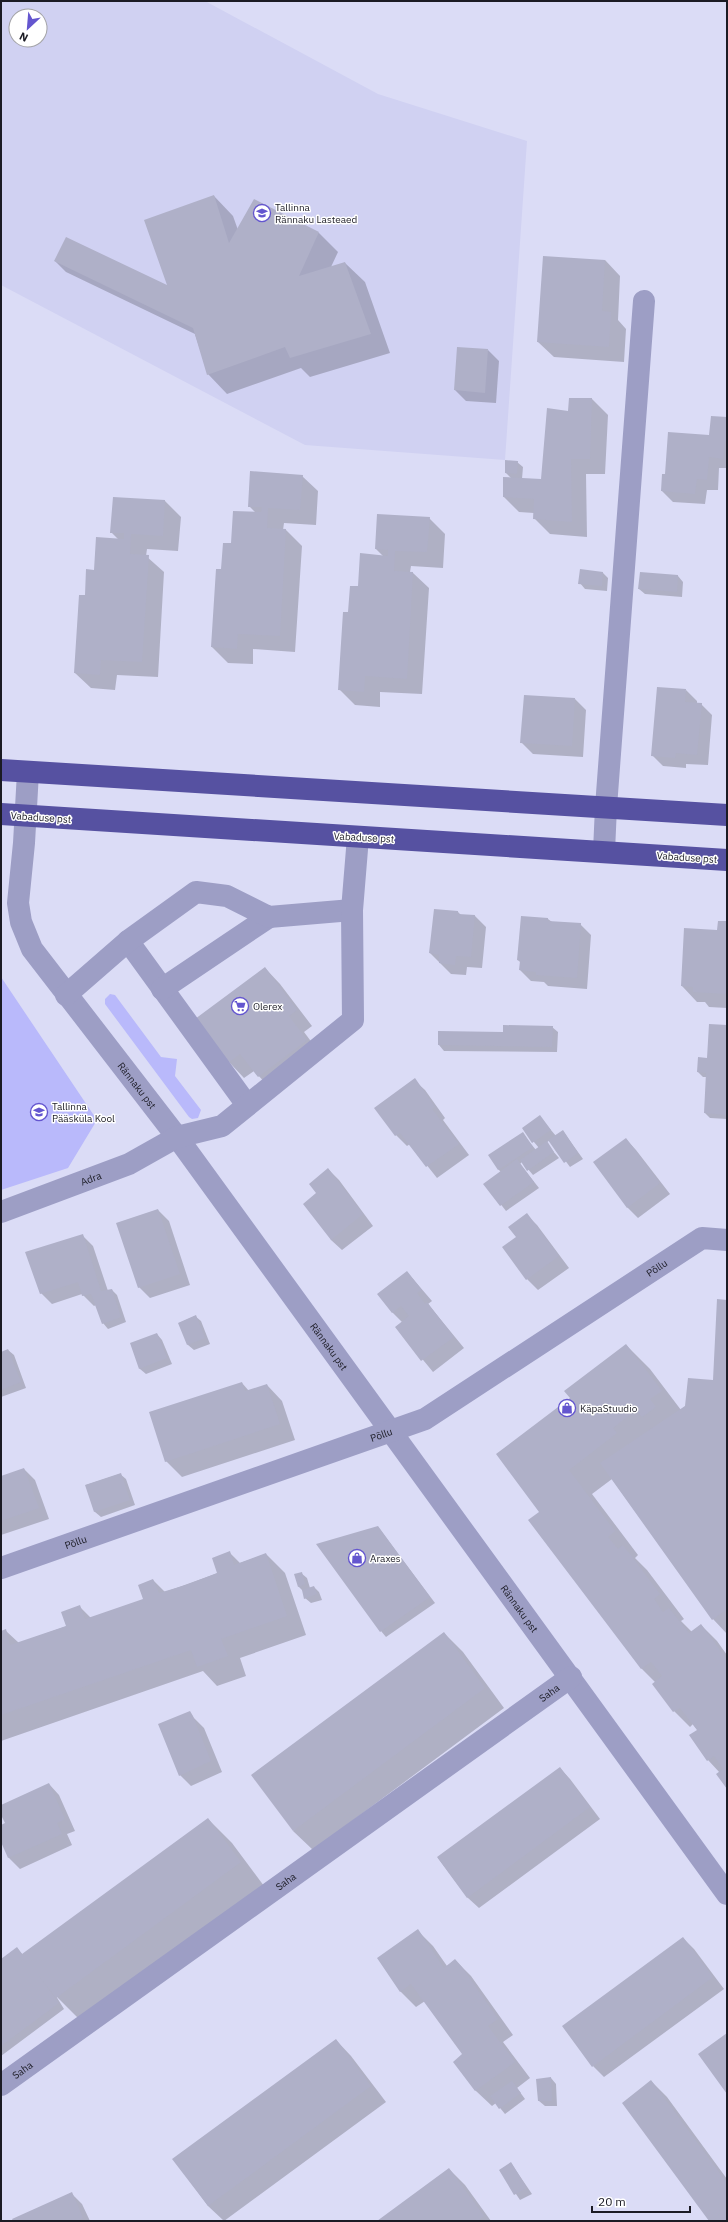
<svg xmlns="http://www.w3.org/2000/svg" width="728" height="2222" font-family="'IBM Plex Sans',sans-serif">
	<rect width="100%" height="100%" fill="#dbdcf6"/>
	<path fill="#d0d1f2" fill-rule="evenodd" d="M1,1H205L378,94L527,141L505,460L305,445L1,285ZM16,16H40V40H16Z"/>
	<path fill="#b9b9fb" d="M1,977L97,1120L68,1168L1,1190Z
		M110,994L115,995L161,1057L177,1059L175,1076L201,1110L198,1118L192,1119L189,1117L105,1004V999Z"/>
	<path fill="#0003" d="M214,196L233,216L238,230L319,233L338,252L331,267L345,263L365,282L390,353L310,377L301,368L227,394L208,374L195,334L66,272L55,261L167,286Z
		M605,260L620,276L618,320L626,329L624,362L554,357L538,342Z
		M488,350L499,361L496,403L466,401L455,390Z
		M570,399H592L608,415L605,474H586L587,537L550,534L534,518V513L519,512L504,497L511,478L506,473L517,462L523,467L522,479L542,480L569,412Z
		M727,418V468H719L718,490H707L705,504L673,502L662,491L666,475L710,436Z
		M302,476L318,491L316,525L284,523L283,530H286L302,546L295,652L253,649V664L228,663L212,647L222,570L232,544L256,513L249,506Z
		M114,498L165,501L181,517L178,551L147,549L146,556L164,572L158,677L117,675L115,690L91,688L75,673L86,596L118,539L111,532Z
		M429,518L445,534L443,568L411,566L410,572L413,573L429,588L422,694L380,692V707L355,705L339,689L349,613L359,587L383,556L376,549Z
		M603,573L608,578L607,591L585,589L580,583Z
		M678,576L683,582L682,597L645,594L639,589Z
		M686,690L697,701V704H701L712,715L708,765L686,764V768L663,766L652,755Z
		M575,699L586,710L583,757L533,754L522,743Z
		M458,912L461,915L475,916L486,927L482,968L467,967L466,975L451,974L430,953Z
		M548,919L552,922L580,924L591,935L587,989L548,986L544,982L531,981L520,970V962L518,960Z
		M727,922V1008L709,1007L705,1002H697L682,986L685,929L718,931Z
		M265,968L280,984L312,1026L304,1032L322,1056L274,1092L254,1071L244,1078L229,1062Z
		M727,1026V1119L710,1118L705,1113L707,1077H703L698,1072L708,1059Z
		M552,1027L558,1032L557,1052L444,1051L439,1045V1032L504,1033Z
		M414,1080L425,1090L445,1118L443,1120L469,1155L437,1178L410,1144L407,1146L396,1135Z
		M540,1117L556,1136L563,1131L583,1159L570,1167L550,1140L546,1143L559,1158L533,1175L522,1162L520,1164L539,1188L506,1211L485,1184L501,1172L498,1169L523,1134L536,1150L539,1148L523,1129Z
		M626,1139L636,1150L670,1194L638,1218L627,1207Z
		M328,1169L339,1180L373,1226L342,1250L331,1240L318,1193Z
		M158,1210L169,1221L190,1285L150,1298L139,1287Z
		M526,1214L537,1225L569,1268L538,1290L527,1279L504,1247L517,1237Z
		M82,1235L93,1246L108,1291L112,1290L117,1295L126,1322L108,1329L103,1323L96,1305L94,1306L82,1294L52,1304L41,1293Z
		M407,1272L432,1301L428,1304L464,1348L433,1372L396,1327L402,1322L392,1312Z
		M727,1301V1634L713,1619L612,1479L592,1494L638,1555L635,1558L647,1570L684,1619L681,1621L692,1632L701,1625L717,1641L727,1655V1787L720,1773L708,1760L698,1731L693,1724L690,1727L674,1711L655,1682L642,1669L530,1520L541,1512L571,1399L626,1345L650,1369L681,1410L714,1381Z
		M195,1316L201,1321L210,1344L194,1350L188,1345L179,1323Z
		M157,1334L162,1340L172,1364L146,1374L140,1369L131,1344Z
		M8,1350L14,1355L26,1388L1,1397V1353Z
		M242,1383L249,1391L267,1385L282,1401L295,1440L182,1477L166,1461Z
		M24,1469L35,1480L49,1519L1,1535V1477Z
		M120,1474L126,1479L135,1505L101,1517L95,1512L86,1485Z
		M378,1527L435,1603L386,1637L381,1631Z
		M229,1552L240,1563L266,1554L285,1573L306,1635L240,1658L246,1676L217,1686L203,1671L1,1741V1633L6,1631L19,1643L67,1626L79,1606L91,1618L144,1600L153,1580L165,1592L218,1573Z
		M301,1573L307,1578L310,1588L314,1587L319,1592L322,1600L311,1603L305,1598L303,1591L298,1586Z
		M444,1633L463,1652L504,1708L313,1850L293,1831Z
		M189,1713L204,1728L222,1772L191,1786L180,1775Z
		M560,1768L570,1779L600,1819L479,1908L468,1898L438,1858Z
		M49,1784L59,1795L75,1831L67,1834L72,1845L20,1869L9,1858L1,1840V1826L6,1823L1,1812V1806Z
		M208,1819L232,1843L264,1886L81,2021L56,1996L64,2009L1,2056V1960L17,1948L23,1955Z
		M418,1931L433,1946L447,1966L455,1960L471,1976L513,2035L503,2042L530,2078L517,2088L525,2099L505,2114L496,2103L492,2106L476,2091L455,2062L464,2055L425,2001L416,2007L400,1991Z
		M683,1938L694,1949L724,1989L604,2077L593,2066Z
		M336,2040L351,2056L386,2102L224,2221L208,2206L174,2159Z
		M551,2078L556,2084L557,2106H545L539,2101Z
		M651,2081L667,2097L727,2179V2221H710Z
		M511,2163L532,2194L520,2200L500,2170Z
		M449,2169L465,2185L491,2221H379Z
		M71,2193L82,2204L90,2221H14Z"/>
	<path fill="#afb0c8" d="M214,195L229,243L254,199L319,232L299,276L345,262L371,334L290,358L285,347L207,375L193,328L54,261L66,237L167,285L144,220Z
		M543,256L605,260L602,311L611,312L609,347L537,342Z
		M457,347L488,349L485,393L454,390Z
		M569,398H592L590,459H571L572,522L533,519L534,499L503,497V477L541,479L547,408L568,411Z
		M711,416L727,417V441H725L723,459L709,457L707,480L697,479L695,494L661,491L662,474H665L668,432L709,435Z
		M505,460L518,461L517,474L505,473Z
		M250,471L303,475L300,510L268,508L267,528L286,529L280,636L238,634L237,649L211,647L216,569H221L223,543H231L233,511L261,512L262,507H248Z
		M113,497L165,500L163,536L131,534L130,554L149,555L142,662L101,660L100,675L74,673L79,595H85L86,569L94,570L96,537L124,539V533H110Z
		M377,514L430,517L427,552L395,551L394,571L413,572L407,679L365,676L364,692L338,690L343,612H348L350,586H358L360,553L388,556V550L375,549Z
		M580,569L603,572L602,586L578,584Z
		M640,572L678,575L677,592L638,589Z
		M657,687L686,689L685,702L702,703L697,755L676,753L675,758L651,756Z
		M524,695L575,698L572,746L520,743Z
		M434,909L458,911V914L475,915L471,957L456,956L455,965L439,963V955L429,953Z
		M521,916L548,918V921L581,923L577,978L536,975V972L519,970L520,961L517,960Z
		M718,921H727V994L693,992V987L681,986L684,928L717,930Z
		M265,967L297,1010L289,1016L307,1040L258,1077L240,1054L228,1063L195,1019Z
		M709,1024L727,1025V1115L704,1113L706,1073L697,1072L698,1057L707,1058Z
		M503,1025L553,1026L552,1047L438,1045V1031L503,1032Z
		M415,1078L435,1107L432,1109L459,1144L426,1167L400,1133L395,1136L374,1108Z
		M540,1115L551,1130L532,1143L522,1128Z
		M563,1130L578,1153L564,1163L548,1140Z
		M523,1132L533,1147L498,1170L488,1155Z
		M626,1138L660,1183L627,1208L593,1162Z
		M547,1141L554,1152L527,1171L520,1160Z
		M517,1159L534,1182L500,1206L483,1184Z
		M328,1168L363,1214L331,1240L303,1204L316,1193L309,1184Z
		M158,1209L180,1274L138,1288L116,1223Z
		M527,1213L559,1256L526,1280L502,1247L516,1237L508,1227Z
		M83,1234L101,1291L112,1289L121,1317L102,1324L91,1294L82,1296L78,1282L40,1294L25,1252Z
		M407,1271L422,1290L417,1293L425,1304L427,1302L454,1337L421,1361L395,1327L409,1316L401,1306L392,1313L377,1294Z
		M717,1299L727,1300V1609L712,1620L600,1463L685,1406L688,1378L713,1380Z
		M196,1315L205,1338L187,1345L178,1323Z
		M157,1333L167,1358L139,1369L130,1343Z
		M626,1344L662,1391L650,1399L656,1407L642,1417L636,1410L613,1428L617,1433L569,1470L615,1531L608,1537L618,1549L623,1545L660,1594L654,1599L663,1612L669,1608L689,1633L701,1624L727,1660V1789L716,1774L723,1769L714,1756L707,1761L689,1735L697,1730L680,1708L673,1712L652,1684L662,1676L651,1662L641,1669L528,1520L539,1512L496,1454L570,1398L564,1391Z
		M8,1349L21,1382L1,1390V1352Z
		M242,1382L245,1391L267,1384L280,1424L165,1462L149,1412Z
		M24,1468L39,1508L1,1521V1476Z
		M121,1473L130,1500L94,1512L85,1485Z
		M378,1526L430,1597L380,1632L316,1544Z
		M230,1551L234,1565L266,1553L287,1616L221,1639L228,1656L197,1667L191,1650L1,1715V1631L6,1629L10,1645L66,1626L61,1612L80,1605L85,1619L143,1599L138,1585L153,1579L159,1593L186,1585L217,1573L212,1558Z
		M302,1572L305,1584L298,1587L294,1574Z
		M314,1586L317,1594L304,1599L302,1590Z
		M444,1632L485,1688L293,1831L251,1775Z
		M190,1711L193,1716L211,1761L179,1776L158,1724Z
		M560,1767L590,1807L467,1898L437,1857Z
		M49,1783L65,1819L57,1823L62,1834L8,1858L1,1842V1825L5,1823L1,1815V1805Z
		M208,1818L241,1862L56,1998L38,1975L59,2003L1,2046V1959L17,1947L22,1954Z
		M418,1929L444,1968L455,1959L462,1967L498,2019L488,2026L515,2062L475,2091L453,2062L462,2054L411,1984L400,1992L377,1958Z
		M683,1937L713,1977L592,2067L562,2026Z
		M727,2033V2094L698,2054Z
		M336,2039L371,2086L208,2206L172,2159Z
		M551,2077L552,2101H538L536,2079Z
		M651,2080L727,2183V2221H709L622,2103Z
		M512,2081L521,2093L499,2109L490,2096Z
		M511,2162L527,2188L514,2195L499,2170Z
		M449,2168L484,2216L478,2221H377Z
		M72,2192L83,2218L78,2221H13L12,2219Z"/>
	<g fill="none" stroke-linecap="round" stroke-linejoin="round">
		<g stroke="#9d9ec5" stroke-width="22">
			<path id="s1" d="M28,772L24,843L18,903L21,922L32,949L177,1137L727,1894"/>
			<path d="M604,851L606,807L644,301"/>
			<path d="M128,941L247,1105"/>
			<path d="M162,989L269,917"/>
			<path d="M66,995L128,941L196,892L227,896L269,917L352,910"/>
			<path id="s2" d="M1,1212L129,1164L177,1137L222,1126L353,1020L352,910L358,837"/>
			<path id="s3" d="M1,1568L425,1419L702,1238L727,1240"/>
			<path id="s4" d="M1,2085L571,1677"/>
		</g>
		<path stroke="#5651a1" stroke-width="22" d="M1,770L727,815
			M1,814L727,860"/>
	</g>
	<defs>
		<g id="school-ring" transform="scale(0.9)"><circle r="9.5" fill="#fff" stroke="#6456cf" stroke-width="1.5"/><path d="M0-5L7-2L0 1L-7-2ZM-4 1L0 2.5L4 1V4Q0 6-4 4Z" fill="#6456cf"/></g>
		<g id="supermarket-ring" transform="scale(0.9)"><circle r="9.5" fill="#fff" stroke="#6456cf" stroke-width="1.5"/><path d="M-6-5.5h2.5l.6 2H6L4.5 2H-2.5L-4.4-4H-6ZM-1.5 3.2a1.3 1.3 0 1 0 .1 0ZM3 3.2a1.3 1.3 0 1 0 .1 0Z" fill="#6456cf"/></g>
		<g id="shop-ring" transform="scale(0.9)"><circle r="9.5" fill="#fff" stroke="#6456cf" stroke-width="1.5"/><path d="M-5-2.5h2.3a2.7 3.5 0 0 1 5.4 0H5L5.5 6h-11ZM-1.5-2.5h3a1.5 2.3 0 0 0-3 0Z" fill="#6456cf"/></g>
	</defs>
	<g fill-rule="evenodd">
		<use href="#school-ring" x="262" y="213"/>
		<use href="#supermarket-ring" x="240" y="1006"/>
		<use href="#school-ring" x="39" y="1112"/>
		<use href="#shop-ring" x="567" y="1408"/>
		<use href="#shop-ring" x="357" y="1558"/>
	</g>
	<g text-anchor="middle" stroke-width="3" stroke-linejoin="round" paint-order="stroke">
		<g font-size="10" fill="#1b1b24" stroke="#fff" text-anchor="start">
			<text x="275" y="211">Tallinna<tspan x="275" dy="12">Rännaku Lasteaed</tspan></text>
			<text x="253" y="1010">Olerex</text>
			<text x="52" y="1110">Tallinna<tspan x="52" dy="12">Pääsküla Kool</tspan></text>
			<text x="580" y="1412">KäpaStuudio</text>
			<text x="370" y="1562">Araxes</text>
		</g>
		<g font-size="10" fill="#1b1b24" stroke="#fff">
			<text transform="translate(41 817) rotate(4)" y="4">Vabaduse pst</text>
			<text transform="translate(364 837) rotate(3)" y="4">Vabaduse pst</text>
			<text transform="translate(687 857) rotate(4)" y="4">Vabaduse pst</text>
			<text dy="4" stroke="none"><textPath href="#s1" startOffset="352">Rännaku pst</textPath></text>
			<text dy="4" stroke="none"><textPath href="#s2" startOffset="96">Adra</textPath></text>
			<text dy="4" stroke="none"><textPath href="#s3" startOffset="726">Põllu</textPath></text>
			<text dy="4" stroke="none"><textPath href="#s1" startOffset="676">Rännaku pst</textPath></text>
			<text dy="4" stroke="none"><textPath href="#s3" startOffset="403">Põllu</textPath></text>
			<text dy="4" stroke="none"><textPath href="#s3" startOffset="79">Põllu</textPath></text>
			<text dy="4" stroke="none"><textPath href="#s1" startOffset="1000">Rännaku pst</textPath></text>
			<text dy="4" stroke="none"><textPath href="#s4" startOffset="674">Saha</textPath></text>
			<text dy="4" stroke="none"><textPath href="#s4" startOffset="350">Saha</textPath></text>
			<text dy="4" stroke="none"><textPath href="#s4" startOffset="26">Saha</textPath></text>
		</g>
	</g>
	<rect width="728" height="2222" fill="none" stroke="#1b1b24" stroke-width="4"/>
	<g transform="translate(28 28) rotate(206)"><circle r="19" fill="#ffffff" stroke="#a4a4a7"/>
	<path d="M0-3L7 15L0 10L-7 15Z" fill="#6456cf"/>
	<text y="-6" font-size="11" font-weight="bold" text-anchor="middle" fill="#1b1b24">N</text>
	</g>
	<path d="M592 2206v6h98v-6" fill="none" stroke="#1b1b24" stroke-width="2"/>
	<text x="598" y="2206" font-size="12" fill="#1b1b24" stroke="#ffffff" stroke-width="3" paint-order="stroke">20 m</text>
</svg>
